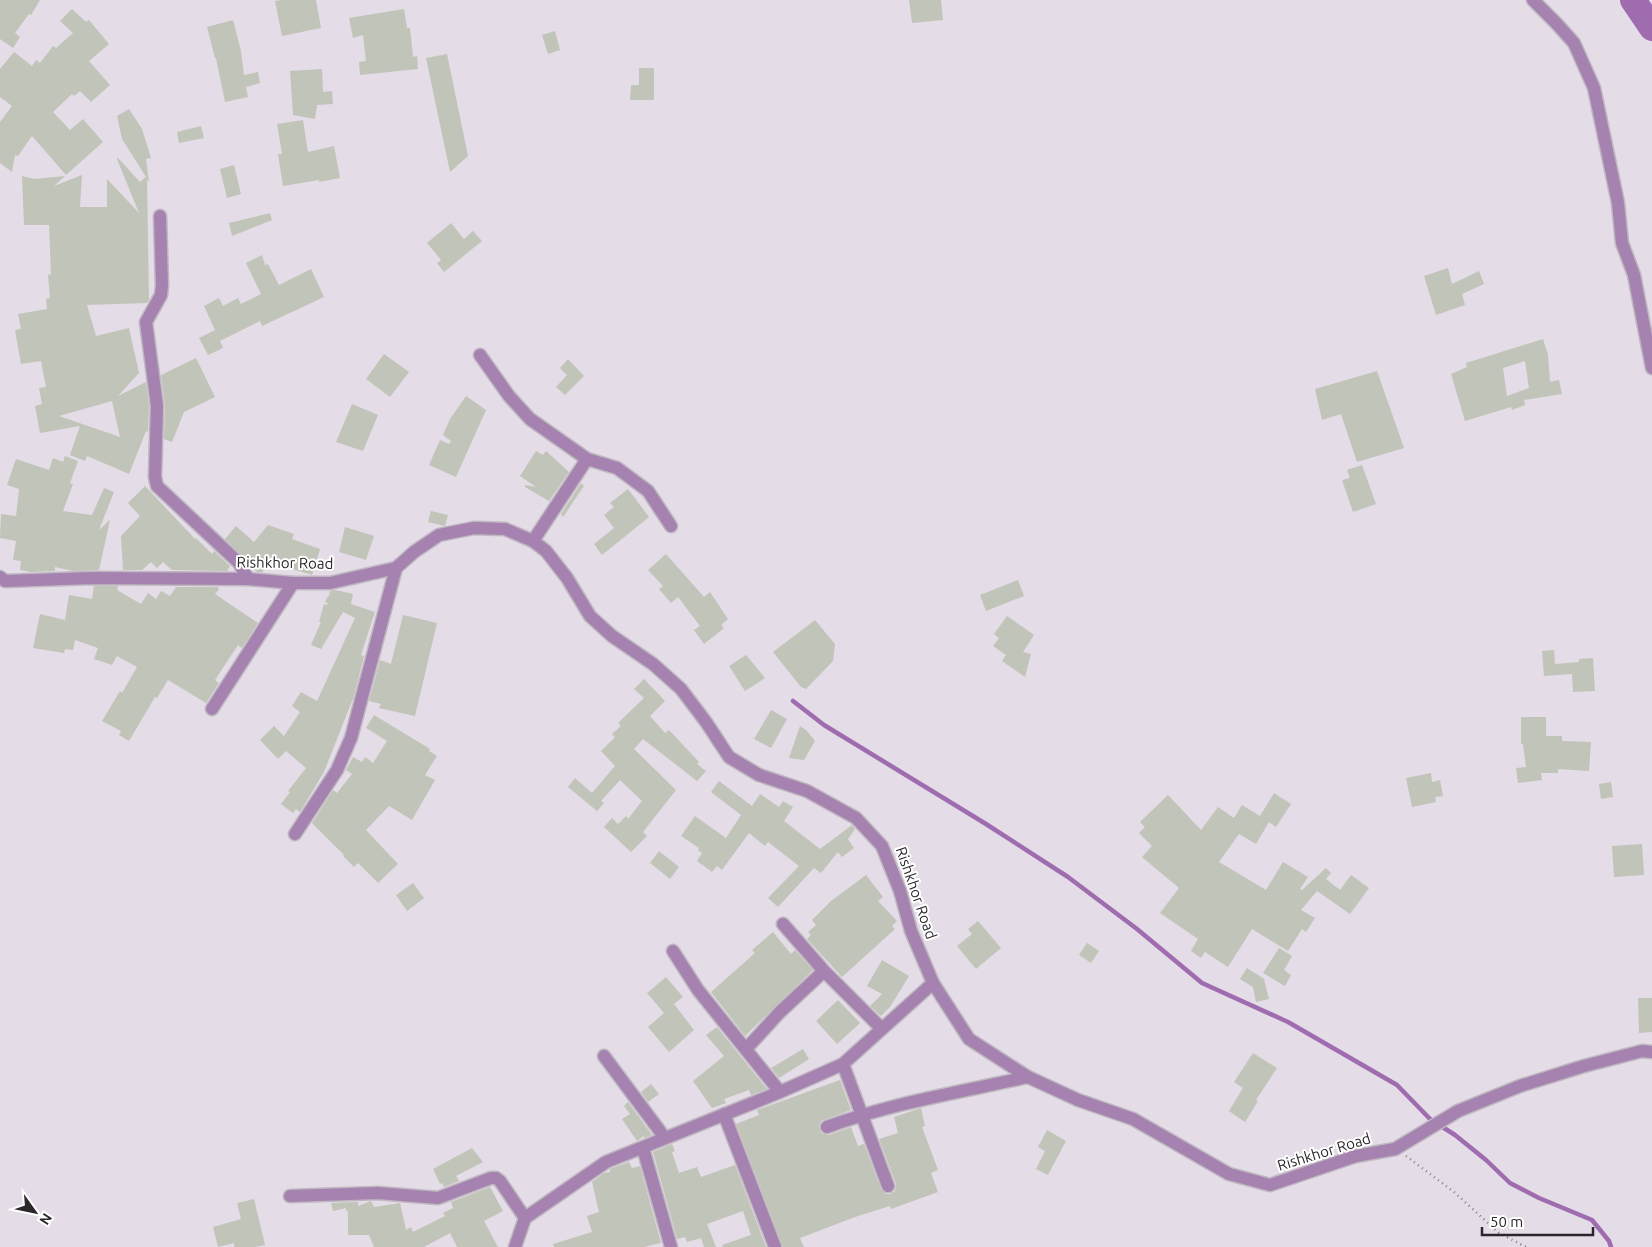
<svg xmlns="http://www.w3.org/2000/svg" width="1652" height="1247" font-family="Ubuntu,sans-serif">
	<rect width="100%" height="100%" fill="#e4dce6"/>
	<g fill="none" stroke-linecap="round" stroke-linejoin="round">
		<path stroke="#9e6caf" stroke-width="4.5" d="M793,701L824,725L986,824L1068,877L1137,929L1202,983L1288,1022L1397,1085L1430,1119L1455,1135L1486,1160L1510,1183L1539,1198L1592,1220L1609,1241L1611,1247"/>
		<path stroke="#9e6caf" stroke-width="26" d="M1633,0L1652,28"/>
	</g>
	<path fill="#c1c4b8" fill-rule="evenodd" d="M0,0H40L31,15L29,14L15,33L20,37L13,48L0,39Z
		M282,0H316L321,28L282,36L275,1Z
		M909,0H941L943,20L912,23Z
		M72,9L86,22L89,20L109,44L89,61L110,85L91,102L80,91L74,96L72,94L53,112L70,130L83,119L103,142L66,175L32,136L18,156L15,155L12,172L0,163V122L12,106L0,97V69L14,52L32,66L36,60L40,63L53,46L56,48L73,33L60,21Z
		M404,9L407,28H410L413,57L417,56L418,69L360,75L359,62L366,61L363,35L353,38L349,18Z
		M233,20L241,51L244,75L258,72L260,83L246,87L248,97L225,102L216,58H215L207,27Z
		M555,31L560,50L548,54L542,35Z
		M447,54L468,156L450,172L426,58Z
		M639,68H654V100H630L631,85H639Z
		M322,69L323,92L332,91L333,104L317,105L315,119L293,115L290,71Z
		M129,109L142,129L151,158L146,159L149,182L147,179L149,300L147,303L87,305L96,336L129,328L139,373L118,396L146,382L149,406L148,432L146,431L129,474L87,456L85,461L70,455L80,426L40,433L35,406L42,404L39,388L46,387L41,361L21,364L15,330L21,329L18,314L47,309L46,299L50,298L48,275L51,274L49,225H24L22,176L34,179L65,176L54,186L82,175L80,207H107V179L139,213L117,159L118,158L140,182L146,177L122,139L117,116ZM112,401L120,437L59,416Z
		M303,120L308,152L334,146L340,178L319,182V180L283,186L278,154H282L277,124Z
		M201,126L204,138L179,143L177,132Z
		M234,165L241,194L227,198L220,169Z
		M270,213L272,220L232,236L229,223Z
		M451,223L464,239L473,231L482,241L444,272L437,263L441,260L427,243Z
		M262,255L265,265L268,264L279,285L311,269L324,297L262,326L260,321L220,341L223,348L208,355L199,338L215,330L204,306L219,298L223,306L238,298L241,304L261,294L246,263Z
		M1448,268L1452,284L1479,271L1484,284L1462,294L1465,305L1436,315L1424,276Z
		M1543,339L1548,355L1550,382L1559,380L1562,394L1524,400L1525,405L1512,410L1511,407L1465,421L1451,374L1467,367L1466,363ZM1525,361L1529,388L1507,396L1503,368Z
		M384,354L409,372L390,397L366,379Z
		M196,358L215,397L184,412L172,442L164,439L165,406L161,375Z
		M568,359L584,376L565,395L556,387L567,375L560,368Z
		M1377,371L1404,448L1357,462L1341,414L1322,420L1315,389Z
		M466,396L486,410L456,477L429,465L440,440L449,444L451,441L443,435L450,419Z
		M352,404L378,415L363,451L336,442Z
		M536,451L543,455L546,451L569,472L549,501L525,487V485L536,487L520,476Z
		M65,456L78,461L70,483L73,484L63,511L92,515L104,488L114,492L99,530L110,520L99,570L73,571L55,567V571L31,572L20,570L21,561L13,560L16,541L0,538L1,514L16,516L19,489L7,485L16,459L49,470L53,458L63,462Z
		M1362,465L1376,504L1353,512L1342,480L1350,478L1347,470Z
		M581,483L584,486L563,517L561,514Z
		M145,486L195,539L196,538L212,554L214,551L230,566L227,571L172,570L163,562L157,568L151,562L142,570H123L121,536L140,516L128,503Z
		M628,489L649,517L602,555L594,544L614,528L604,515L614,507L610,503Z
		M431,511L448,515L445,526L428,522Z
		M268,525L294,534L292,539L320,549L312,575L266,561L263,572H257L225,539L236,526L254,542Z
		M345,527L374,536L366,560L339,552Z
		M666,554L704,597L710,592L728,619L721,625L724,628L704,644L694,630L700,626L678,597L671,603L659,589L663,586L648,570Z
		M1018,580L1024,596L986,611L980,595Z
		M94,586H118L117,590L141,604L148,593L156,599L161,591L170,596L176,587H218L219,589L215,594L258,623L242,648L238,645L215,680L219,683L206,703L168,680L157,698L155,697L129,741L119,735L121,731L102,721L120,691L122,693L137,667L117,656L112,665L94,659L98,648L75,640L73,650L65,649L64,653L33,648L40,614L65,620L69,595L92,599Z
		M335,590L353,594L351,604L375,612L361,655L364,656L353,700L351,701H352L324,772L300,812L296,809L293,813L281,804L290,792L288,791L306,768L286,751L278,759L260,740L274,726L284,736L300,712L292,706L301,692L317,701L355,618L343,612L321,649L311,645L321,622H319L324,604L327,605L328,603L325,602L328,596H329L330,591Z
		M403,615L437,623L415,716L379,708L381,704L369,701L380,660L391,664Z
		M1007,616L1034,635L1023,652L1031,654L1025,677L1002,661L1006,655L993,646L999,638L994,634Z
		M815,620L835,644L833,661L806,689L801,687L773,652Z
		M1554,650L1555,664L1579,662V659L1593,658L1595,691L1573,692L1572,674L1544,676L1542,651Z
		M746,655L765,678L745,691L729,666Z
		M644,679L665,701L650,716L665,733L669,730L699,762L697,764L706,771L697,781L643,739L634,749L676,790L643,832L647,836L631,852L604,827L612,818L618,824L626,816L628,819L642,801L620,780L601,801L604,803L597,811L568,787L575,778L592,793L615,766L601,751L615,737L612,734L621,726L618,723L644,698L634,689Z
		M771,710L787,719L771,748L754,739Z
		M374,715L430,749L429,751L437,756L425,775L435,780L412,820L389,806L366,830L398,864L378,883L358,863L354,867L343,856L344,855L312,823L333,790L337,793L352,774L346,770L353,757L362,762L365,757L373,763L387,741L366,728Z
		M1521,717H1546V736H1562V741L1591,742L1589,771L1558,769V773H1541L1542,780L1518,783L1516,768L1526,767L1523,744H1521Z
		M800,726L807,731L815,741L804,760L789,758Z
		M1431,773L1432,782L1440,780L1443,796L1435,797L1436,802L1412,807L1406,778Z
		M719,781L752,806L760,794L779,807L783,801L793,807L784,821L820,849L852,825L855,829L848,839L854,848L842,857L838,852L821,873L814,868L778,907L768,898L799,866L768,842L765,846L749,833L722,870L717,866L712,872L697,861L702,853L698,850L699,848L681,836L695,816L726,838L741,815L711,792Z
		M1611,782L1613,797L1601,799L1599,784Z
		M1274,793L1291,804L1276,827L1269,822L1256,844L1239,834L1219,862L1266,890L1283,862L1308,877L1300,889L1302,890L1326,868L1331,873L1326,879L1340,890L1351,875L1369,888L1350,914L1317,891L1301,910L1315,918L1306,932L1302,929L1288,951L1252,929L1228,967L1205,952L1201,958L1191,951L1198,939L1160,913L1179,888L1142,857L1152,846L1139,833L1145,827L1140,822L1168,795L1201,830L1218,807L1234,818L1242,805L1260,816Z
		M1642,844L1644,875L1614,877L1612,846Z
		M659,851L679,867L670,879L650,863Z
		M866,875L883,897L878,901L897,921L892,926L895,929L842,977L807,939L811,935L808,932L816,925L812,920L831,901Z
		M413,883L424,898L407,911L396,895Z
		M978,921L1001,948L976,969L957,946L972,934L968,929Z
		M773,932L791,954L795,950L813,970L745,1036L711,992L755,953L752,950Z
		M1087,943L1099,951L1091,963L1079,955Z
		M1279,948L1292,956L1284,970L1291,975L1285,986L1263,973Z
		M882,960L909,976L890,1007L881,1016L870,1006L882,994L867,986Z
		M1247,968L1264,979L1269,999L1256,1002L1253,987L1240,979Z
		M666,977L683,997L674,1004L694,1030L669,1052L648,1027L664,1013L647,993Z
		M1638,998H1652V1032L1639,1033Z
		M838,1000L860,1023L837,1044L816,1021Z
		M717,1027L767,1089L751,1095L749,1090L724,1099L726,1103L712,1108L693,1081L724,1056L706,1035Z
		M803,1049L809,1059L779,1078L771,1068Z
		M1253,1053L1277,1068L1256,1100L1258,1101L1245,1122L1229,1111L1243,1088L1234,1082Z
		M840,1080L851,1110L821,1121L819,1126L821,1133L829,1135L851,1127L858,1146L864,1144L881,1189L886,1194H890L895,1191L896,1184L879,1139L898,1133L894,1117L921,1108L925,1126L922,1127L938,1170L931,1173L938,1192L891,1209L890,1206L855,1217L800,1238L804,1247H783L736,1124L759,1115L757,1110Z
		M651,1084L659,1094L648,1102L641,1092Z
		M628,1102L652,1135L644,1138V1136L637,1141L622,1119L630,1114L624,1106Z
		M1047,1130L1066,1141L1048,1175L1036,1169L1045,1151L1038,1147Z
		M672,1144L675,1151L672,1152L679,1173L697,1167L701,1177L735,1165L766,1247H723L722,1245L751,1235L743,1211L707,1224L716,1247H704L701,1238L687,1242L685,1237L677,1239L653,1152Z
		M472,1148L483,1162L456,1176L459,1181L444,1187L442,1183L440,1184L433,1169Z
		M629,1162L632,1168L640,1166L661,1243L644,1247H554L553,1244L592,1232L587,1216L599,1212L592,1182L604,1173L610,1172V1169Z
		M490,1187L503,1211L484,1221L498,1247H457L450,1233L424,1247H374L369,1235H348V1211H346V1208L333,1211L331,1203L358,1202V1206L371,1201L374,1207L400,1203L406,1230L411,1227L413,1232L445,1216L443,1213L453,1208L451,1202Z
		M254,1199L265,1245L255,1247H234V1243L218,1247L213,1227L241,1219L237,1203Z"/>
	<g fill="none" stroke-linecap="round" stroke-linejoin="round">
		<g stroke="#bfb8c1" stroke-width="15">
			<path id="minor" d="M160,216L162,285L161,295L146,322L157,406L155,477L157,486L239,563L248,579
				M480,355L509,396L530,419L587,459L617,468L648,491L671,526
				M533,541L587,459
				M212,709L293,583
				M295,834L337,770L351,738L396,568
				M783,924L824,971L882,1029
				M673,951L698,990L780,1092
				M746,1049L780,1012L824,971
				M604,1056L665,1138
				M843,1064L888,1186
				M724,1114L775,1247
				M827,1127C892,1103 960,1092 1028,1077
				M643,1148L671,1247
				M290,1196L378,1193L438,1198L491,1178H496L500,1181L525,1218
				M515,1247L525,1218L606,1162L780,1092L843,1064L933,983"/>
		</g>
		<g stroke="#bfb8c1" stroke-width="15">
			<path id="tertiary" d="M1533,0L1557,24L1574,43L1594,88L1618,203L1622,243L1634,275L1652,368
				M0,577L5,581L92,578L248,579L293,583H330L396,568L414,552L439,535L474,528L505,529L533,541L546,551L567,578L590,616L612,636L653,664L681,689L706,722L729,757L759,775L807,791L856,818L882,846L900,891L911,931L933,983L969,1039L1028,1077L1078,1100L1133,1119L1229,1174L1270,1185L1356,1156L1395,1149L1458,1111L1520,1086L1584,1066L1642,1051L1652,1052"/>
		</g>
		<path stroke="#827d84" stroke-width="2.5" stroke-dasharray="1 4" stroke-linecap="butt" d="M1406,1156L1454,1192L1499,1233L1526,1247"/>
		<use href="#minor" stroke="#a582b0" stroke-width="12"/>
		<use href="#tertiary" stroke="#a582b0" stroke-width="12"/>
	</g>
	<g text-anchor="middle" stroke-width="4" stroke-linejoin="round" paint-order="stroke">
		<g font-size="15" fill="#2a272b" stroke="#fff">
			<text transform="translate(285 563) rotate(1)" y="5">Rishkhor Road</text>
			<text transform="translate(916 893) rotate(71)" y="5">Rishkhor Road</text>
			<text transform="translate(1324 1152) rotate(-17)" y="5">Rishkhor Road</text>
		</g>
	</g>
	<g transform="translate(35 1212) rotate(123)" stroke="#ffffff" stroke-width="4" paint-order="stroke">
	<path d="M0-4L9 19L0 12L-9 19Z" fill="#2a272b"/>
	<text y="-8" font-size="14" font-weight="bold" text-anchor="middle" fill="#2a272b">N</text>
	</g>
	<path d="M1482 1227v8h111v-8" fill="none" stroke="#2a272b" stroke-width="2.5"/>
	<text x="1490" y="1227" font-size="15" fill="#2a272b" stroke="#ffffff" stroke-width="4" paint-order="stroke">50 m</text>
</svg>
